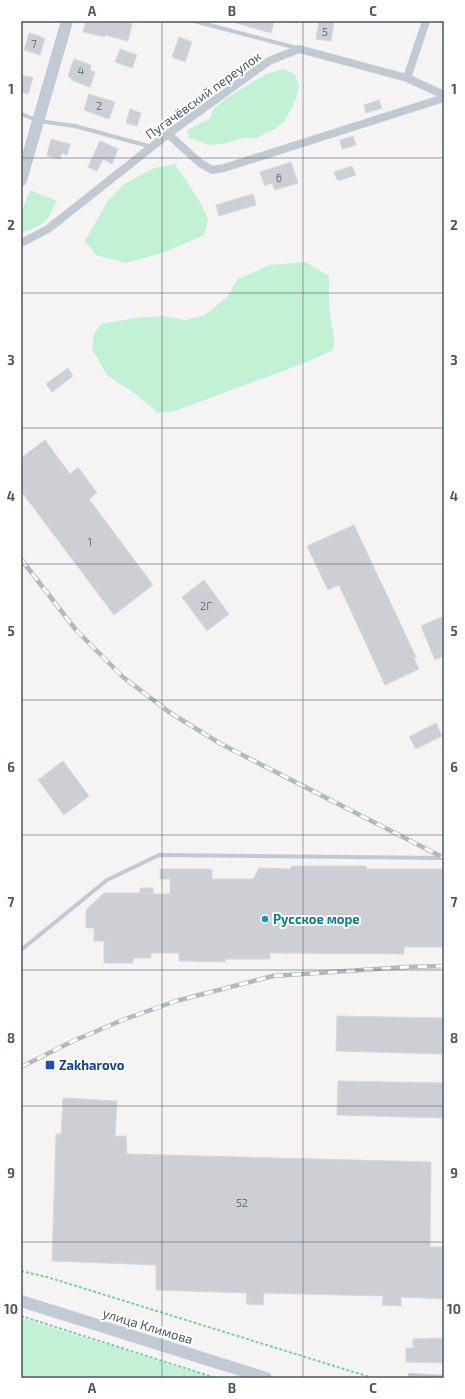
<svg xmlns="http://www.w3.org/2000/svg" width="465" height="1399" font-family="'Exo 2',sans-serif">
	<rect width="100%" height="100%" fill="#f5f3f3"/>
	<path fill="#c3f1d5" d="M284,69L295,74L299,86L296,99L285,121L275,129L256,138H243L226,143L209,145L189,138L187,130L210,119L214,108L231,95L266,74Z
		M175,164L199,200L208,219L204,235L165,252L126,263L96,255L85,241L107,202L124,184L154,168Z
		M30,190L57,201C53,207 53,210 50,215C45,224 32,230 23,232L21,231V213Z
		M306,262L329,276V309L334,337L333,350L307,362L175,411L158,413L137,395L107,375L92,349L94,334L101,324L134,318L161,316L186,320L205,315L227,297L238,279L270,265Z
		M21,1318L214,1378L163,1377L21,1378Z"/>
	<path fill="#cdcfd5" stroke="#d7d9de" d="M86,21H119L132,24L128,41L105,35V37L83,32Z
		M236,21H274L271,33L236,23Z
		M319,21H334L331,41L316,39Z
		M29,33L45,38L40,55L24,50Z
		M179,37L192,42L185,62L172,57Z
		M120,49L137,55L132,68L115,62Z
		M74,59L91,65L90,70L95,72L90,87L71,80L72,78L68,76Z
		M21,75L33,78L28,94L21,92Z
		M89,94L115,102L109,119L84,110Z
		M379,100L382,108L366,113L364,105Z
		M130,109L141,113L137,126L126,123Z
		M353,136L356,145L342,149L340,140Z
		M51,139L70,144L67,155L62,153L60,159L47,156Z
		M100,141L118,149L112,164L103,159L97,171L88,167Z
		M291,162L298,183L275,190L272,183L265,186L260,172Z
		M352,166L356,175L338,181L334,172Z
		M253,194L256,205L219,216L216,205Z
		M68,368L73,376L52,392L46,384Z
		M45,440L70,474L78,467L97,493L89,499L153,585L114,615L21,491V458Z
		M354,525L416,657L414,658L419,669L385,685L339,585L328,590L307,546Z
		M204,580L229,614L207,631L182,597Z
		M444,616V656L435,660L421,626Z
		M436,723L442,736L416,749L409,737Z
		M63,761L89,796L64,815L38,780Z
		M291,866H366V869H444V947H404V954L270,953V959H225V962L179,961V953H151V958H133V963H104V941H94V928H86V910L104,893H140V888H153V894H170V879H160V869H212V879H253L259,868L291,869Z
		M337,1016L444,1018V1054L336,1051Z
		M338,1081L444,1083V1118L337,1115Z
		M63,1098L117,1101L115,1136H126L127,1154L431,1162L430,1247H444V1299L401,1297V1306L382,1305L383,1296L264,1293L263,1305L246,1304L247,1293L156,1290V1265L52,1261L56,1134H61Z
		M444,1338V1363L406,1362V1348H413V1339Z"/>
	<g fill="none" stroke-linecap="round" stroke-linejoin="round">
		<path stroke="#7ad0a6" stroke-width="2" stroke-dasharray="3 2" stroke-linecap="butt" d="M21,1271L47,1277L373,1378
			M21,1316L216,1378"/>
		<path stroke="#c1cad2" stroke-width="4" d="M194,21L297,48
			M21,114L39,121L75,126L152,147
			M21,950L107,880L159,855L444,858
			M410,1375L444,1377"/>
		<path stroke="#c1cad2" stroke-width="8" d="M407,78L426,21
			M168,134L200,163L212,170L224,168L444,98
			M21,243L48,229L168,134L269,61L299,49L407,78L444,95"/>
		<path stroke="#c1cbd6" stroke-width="12" d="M21,180L67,21
			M21,1301L266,1378"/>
		<g stroke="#b5b8bd" stroke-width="4.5">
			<path id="rail" d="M21,559L76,630L123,677L169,712L221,744L444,858
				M21,1067L73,1041L125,1019L176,1001L273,976L406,967L444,966"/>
		</g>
		<use href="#rail" stroke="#fff" stroke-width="3" stroke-dasharray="9" stroke-linecap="butt"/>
	</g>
	<path fill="none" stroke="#4a5661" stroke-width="1" stroke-opacity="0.55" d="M162,21V1378M303,21V1378M21,158H444M21,293H444M21,428H444M21,564H444M21,700H444M21,835H444M21,970H444M21,1106H444M21,1242H444"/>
	<circle fill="#0f9aa8" stroke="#fff" stroke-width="1.5" cx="265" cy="919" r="4"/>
	<rect fill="#1a4fb4" stroke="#fff" stroke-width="1.5" x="45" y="1060" width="10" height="10" rx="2"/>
	<g text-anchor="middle" stroke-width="4" stroke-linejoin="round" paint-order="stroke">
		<g font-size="11" fill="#6b747e">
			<text x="325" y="36">5</text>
			<text x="34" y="48">7</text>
			<text x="81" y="75">4</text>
			<text x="99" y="110">2</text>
			<text x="279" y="182">6</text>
			<text x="90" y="546">1</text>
			<text x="206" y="610">2Г</text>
			<text x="242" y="1207">52</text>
		</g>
		<g font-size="13" fill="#4a5661" stroke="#fff">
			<text transform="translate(203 95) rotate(-36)" y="5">Пугачёвский переулок</text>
			<text transform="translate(148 1326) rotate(17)" y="5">улица Климова</text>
		</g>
		<g font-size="13" font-weight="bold" fill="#0d838f" stroke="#fff" text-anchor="start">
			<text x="273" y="924">Русское море</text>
		</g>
		<g font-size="13" font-weight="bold" fill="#164399" stroke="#fff" text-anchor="start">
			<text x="59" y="1070">Zakharovo</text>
		</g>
	</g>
	<rect width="465" height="1399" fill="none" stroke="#ffffff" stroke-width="44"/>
	<rect x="22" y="22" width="421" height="1355" fill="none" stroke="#4a5661" stroke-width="1.5"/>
	<g font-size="13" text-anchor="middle" font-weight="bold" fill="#4a5661">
		<text x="92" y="16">A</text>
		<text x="232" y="16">B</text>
		<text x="373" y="16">C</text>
		<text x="11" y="94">1</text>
		<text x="454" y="94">1</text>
		<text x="11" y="230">2</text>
		<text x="454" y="230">2</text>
		<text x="11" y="365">3</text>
		<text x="454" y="365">3</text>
		<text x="11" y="501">4</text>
		<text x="454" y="501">4</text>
		<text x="11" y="636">5</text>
		<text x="454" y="636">5</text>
		<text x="11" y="772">6</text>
		<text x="454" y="772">6</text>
		<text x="11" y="907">7</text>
		<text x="454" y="907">7</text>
		<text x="11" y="1043">8</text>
		<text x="454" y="1043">8</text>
		<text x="11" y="1178">9</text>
		<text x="454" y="1178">9</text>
		<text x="11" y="1314">10</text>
		<text x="454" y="1314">10</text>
		<text x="92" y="1393">A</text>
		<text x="232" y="1393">B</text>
		<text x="373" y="1393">C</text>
	</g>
</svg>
